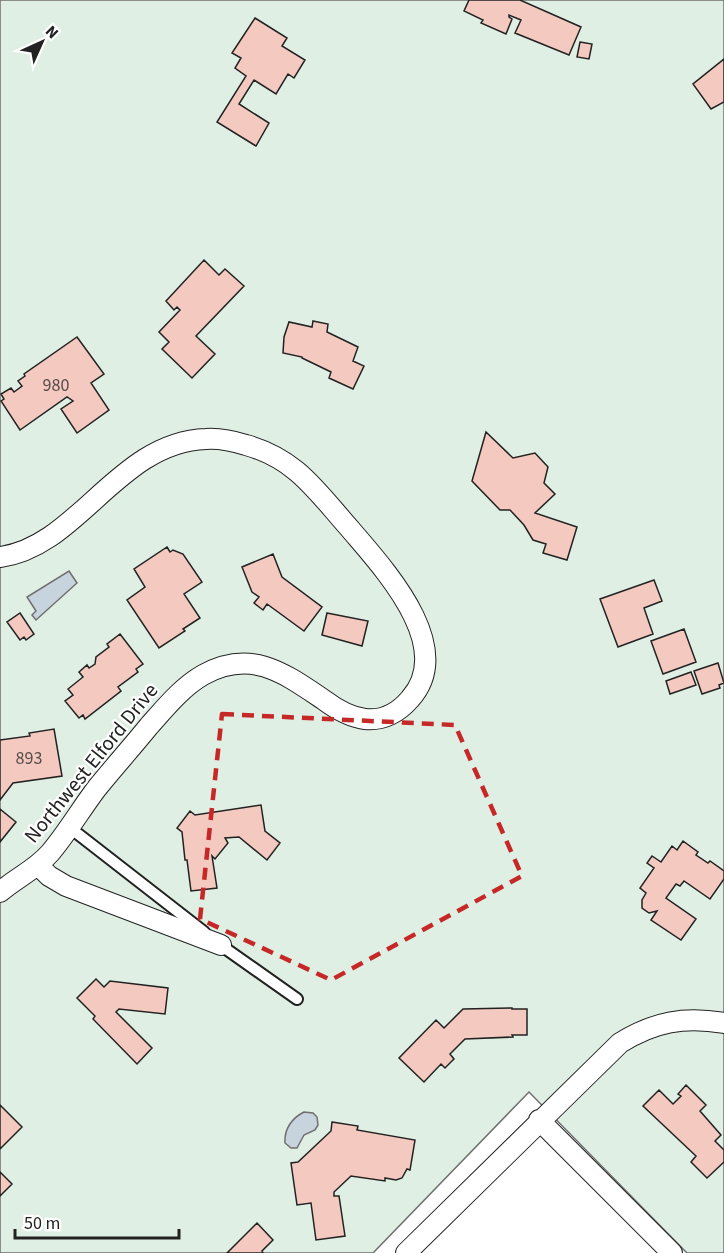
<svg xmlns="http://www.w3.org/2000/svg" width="724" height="1253" font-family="'Source Sans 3',sans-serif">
	<rect width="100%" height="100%" fill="#fff"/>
	<path fill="#e0efe3" stroke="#6f6f6f" stroke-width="1.5" d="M0,0H724V1253H687L529,1092L373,1253H0Z"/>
	<path fill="#c7d3dd" stroke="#6f6f6f" stroke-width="1.5" d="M69,571L77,583L36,620L32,615L36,611L27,597Z
		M304,1112L313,1113L317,1117L318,1125L315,1130L304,1135L297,1148H291L285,1143C284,1129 292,1118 304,1112Z"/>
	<path fill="#f3c9c0" stroke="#222" stroke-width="1.5" d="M469,0H520L581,27L569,55L515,33L521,20L509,15V17L512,19L506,34L481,23L483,20L464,11Z
		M255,18L287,38L282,46L305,60L294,78L288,74L276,94L254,80L239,104L269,123L256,146L217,122L246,76L235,68L241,58L232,53Z
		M580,42L592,44L589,59L577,57Z
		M724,59V102L711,109L693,84Z
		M204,260L219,275L225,269L244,286L196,336L215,354L192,378L162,349L169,342L159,332L180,310L177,307L174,310L166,301Z
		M313,321L328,324L327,332L358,347L353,361L364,366L353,389L329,378L331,372L302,358V357L283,353L284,337L289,322L312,327Z
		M77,337L104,374L91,383L109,410L77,433L61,409L73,401L67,397L20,430L1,401L4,399L1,394L11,388L14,392L22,386L18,381L25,376L24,374Z
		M486,432L513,458L535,453L548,467L544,483L555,494L535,513L577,527L567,560L543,553L546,544L533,540L524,525L510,510H500L472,481Z
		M167,547L170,552L173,550L183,554L202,582L184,594L200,618L183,629L185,631L159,648L127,600L145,587L134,569Z
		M273,554L282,577L322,607L304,631L267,604L263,610L254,603L259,597L252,592L242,567Z
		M654,580L662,601L644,608L653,634L618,647L600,599Z
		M20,613L34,634L26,640L24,637L20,640L7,622Z
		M327,613L368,621L362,646L322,635Z
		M684,629L696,662L663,674L651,641Z
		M120,634L143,664L136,669L138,672L118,687L121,691L85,719L83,715L79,718L65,701L73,695L68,689L83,677L79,672L87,665L89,668L95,664L96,657L109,647L107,644Z
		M718,663L724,683L719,685L720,688L702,694L694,671Z
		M691,672L696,685L670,694L666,681Z
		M54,729L62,776L13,783L0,800V740L30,736L29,733Z
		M261,805L265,831L280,843L267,860L239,837L225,838L228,843L215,859L212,856L217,888L191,891L187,860H185L182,832L177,828L190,811L195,815Z
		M0,809L16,822L0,842Z
		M683,841L698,852L696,855L708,863L710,861L724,871V879L710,899L684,881L680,886L676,884L666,898L696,919L681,940L651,920L657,911L649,913L642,908V900L646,893L640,888L654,868L647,863L652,856L661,862L672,846L677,850Z
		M96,979L104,987L110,981L168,988L165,1014L119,1009L116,1012L152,1048L137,1064L93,1019L95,1016L77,998Z
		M512,1008V1009H527V1035H512L513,1037L465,1039L450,1054L454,1059L445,1068L441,1064L424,1082L399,1058L436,1020L444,1028L463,1009Z
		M686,1085L706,1105L700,1111L721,1135L715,1141L724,1150V1162L707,1178L691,1162L696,1156L643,1106L659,1090L673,1104L681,1096L678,1094Z
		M0,1105L22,1127L0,1149Z
		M332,1122L358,1126L357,1130L415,1140L410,1170L407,1169L402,1178L396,1180L385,1178V1181L351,1176L334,1192V1196H339L345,1236L316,1240L311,1203L297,1205L291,1163L298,1162L331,1131Z
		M0,1172L12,1184L0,1196Z
		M257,1223L273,1240L262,1251L263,1253H227Z"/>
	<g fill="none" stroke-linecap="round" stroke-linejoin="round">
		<g stroke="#222" stroke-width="14">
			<path id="service" d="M69,827L204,932
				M219,944L297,999"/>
		</g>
		<g stroke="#222" stroke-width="22">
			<path id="minor" d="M0,557C78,547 118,442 206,439C220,438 233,441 246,445C297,459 317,492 351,530C384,569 457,647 410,699C399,712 383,721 365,719C349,717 336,709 324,700C284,673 251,648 203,675C182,687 165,708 149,726C132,747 114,767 97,788C81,809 67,833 50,853C35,870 16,878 0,892
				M38,865L49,876L66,886L221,945
				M539,1120L672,1253
				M406,1253L620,1043C654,1022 684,1016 724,1023"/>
		</g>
		<use href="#service" stroke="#fff" stroke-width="10"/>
		<use href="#minor" stroke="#fff" stroke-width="20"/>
	</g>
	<path fill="none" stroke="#c62828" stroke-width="4.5" stroke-dasharray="12 8" stroke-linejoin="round" d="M222,714L455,725L522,876L331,980L200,919Z"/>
	<g text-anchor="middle" stroke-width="4.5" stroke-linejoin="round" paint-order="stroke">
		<g font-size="18" fill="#564c4a">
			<text x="56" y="391">980</text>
			<text x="29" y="764">893</text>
		</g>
		<g font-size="21" fill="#222" stroke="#fff">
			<text transform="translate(91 763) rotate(-51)" y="7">Northwest Elford Drive</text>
		</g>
	</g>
	<g transform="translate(42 42) rotate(45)" stroke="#ffffff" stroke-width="4.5" paint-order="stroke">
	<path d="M0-4.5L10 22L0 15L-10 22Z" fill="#222222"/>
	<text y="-9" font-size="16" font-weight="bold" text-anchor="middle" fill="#222222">N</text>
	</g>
	<path d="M15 1229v9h164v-9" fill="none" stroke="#222222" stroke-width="3"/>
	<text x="24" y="1229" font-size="18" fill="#222222" stroke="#ffffff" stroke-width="4.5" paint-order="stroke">50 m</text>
</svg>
